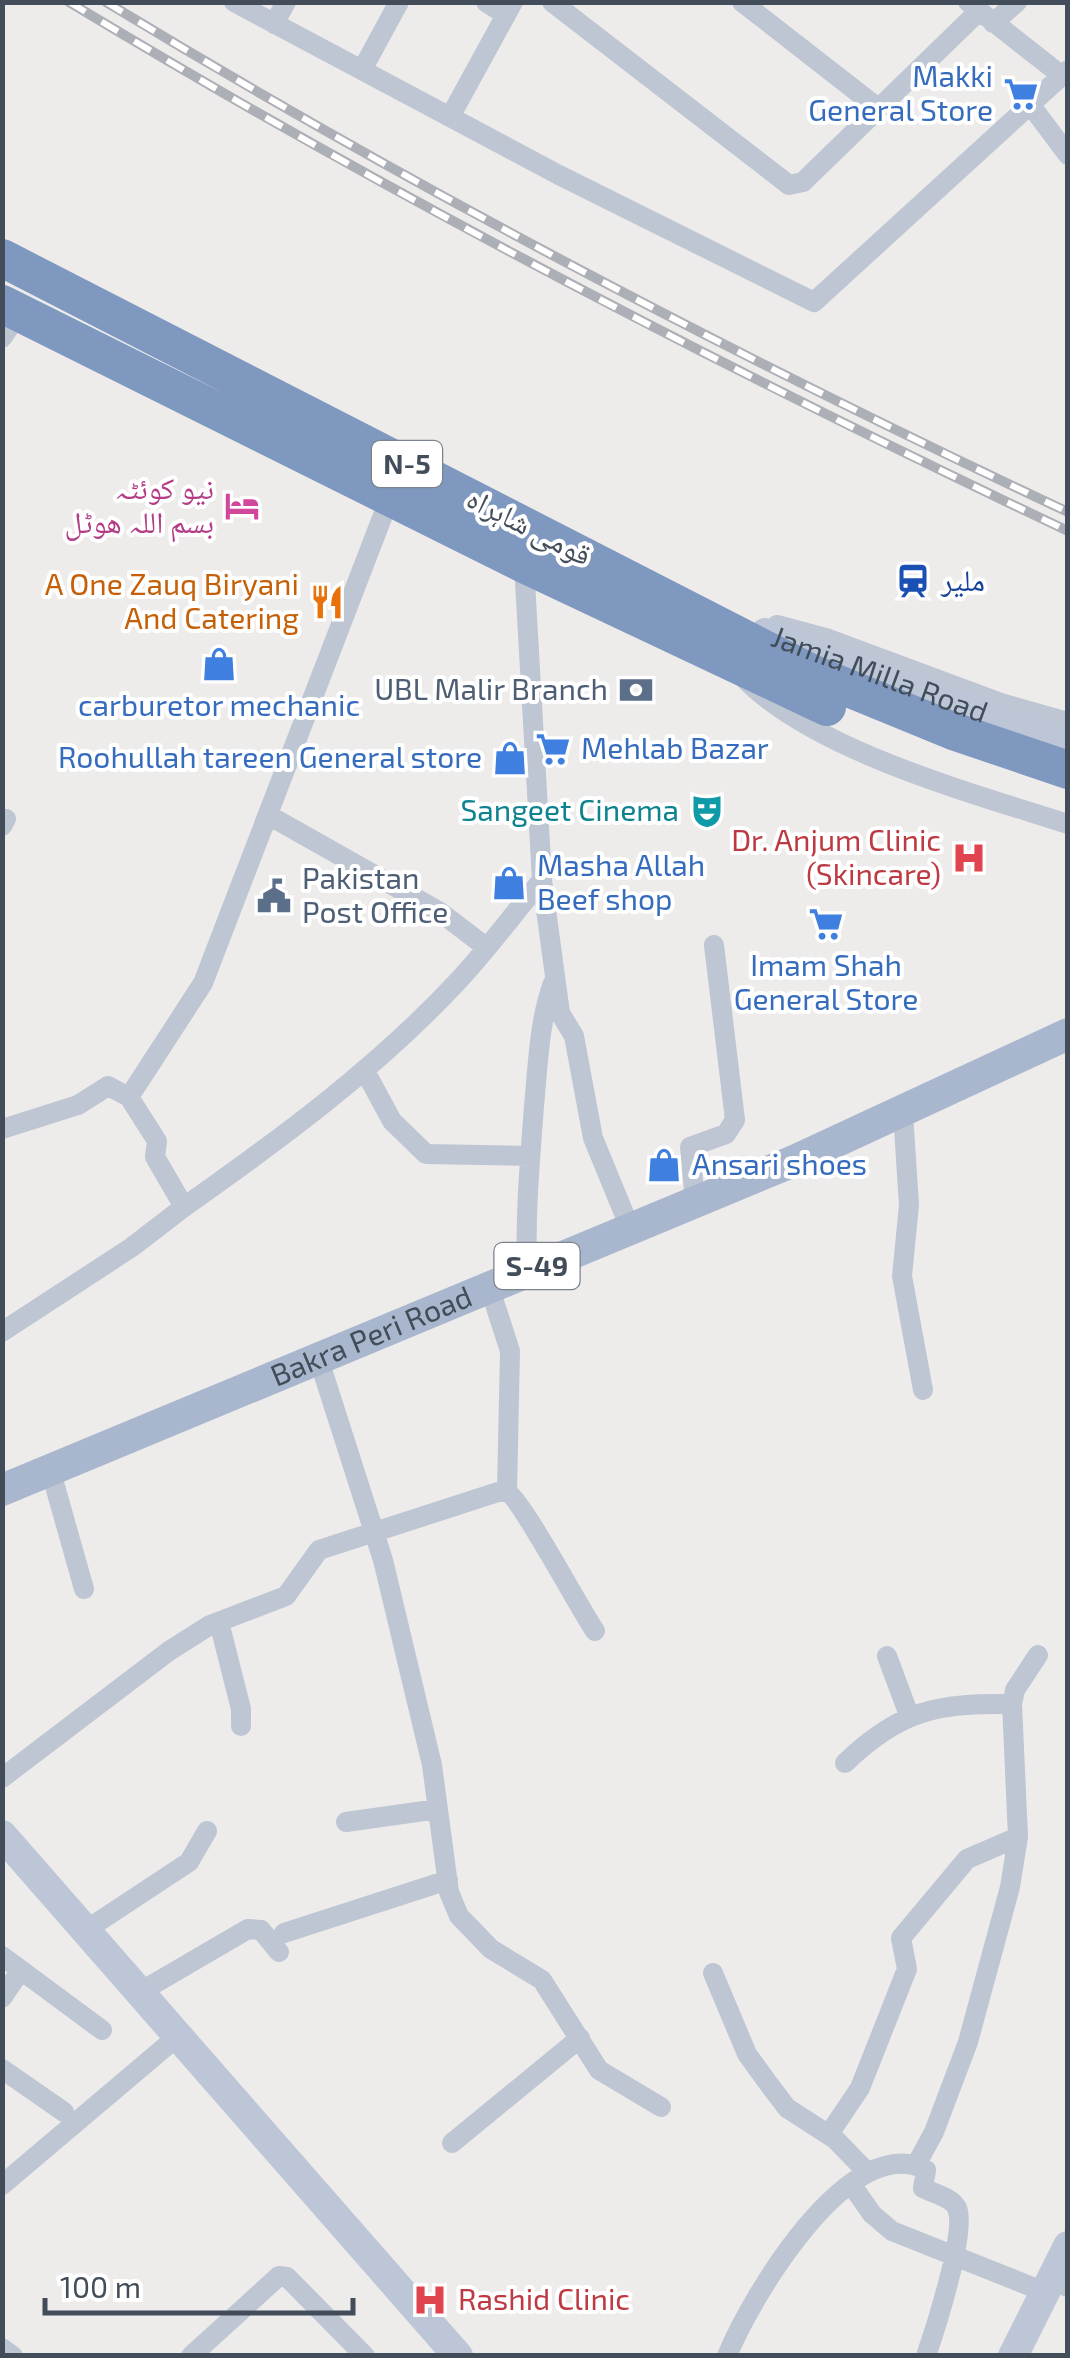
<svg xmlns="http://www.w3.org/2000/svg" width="1070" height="2358" font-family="'Exo 2','Noto Naskh Arabic',sans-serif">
	<rect width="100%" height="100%" fill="#eeebeb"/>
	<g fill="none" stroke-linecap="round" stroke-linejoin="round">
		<path stroke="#bdc6d2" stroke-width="20" d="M234,2L559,175L814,302L1068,70
			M486,2L506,15
			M552,2L789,185L803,182L979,11
			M742,2L878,108
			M968,2L1061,75
			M993,23L1017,2
			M274,24L286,2
			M362,70L399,2
			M1029,103L1068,155
			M450,117L513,2
			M2,338L19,313
			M390,497L203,983L129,1097L157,1141L155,1157L184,1207C282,1138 377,1068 458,981C488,949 514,913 542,880L524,564
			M777,625L829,639L1004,704L1068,722
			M741,675C808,749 972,793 1068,824
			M270,816L440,912L486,947
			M2,826L6,819
			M542,880L560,1013L574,1036L593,1138L630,1228
			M365,1071L392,1121L426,1154L530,1156
			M903,1113L909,1205L902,1276L923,1390
			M2,1129L78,1105L108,1086L129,1097
			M695,1202L690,1147L726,1134L735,1120L714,945
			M527,1270C525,1214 530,1161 534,1106C538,1065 539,1022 553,983
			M489,1286L510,1351L507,1492
			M2,1332L132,1247L184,1207
			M319,1360L383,1560L432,1765L449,1892L459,1916L491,1949L542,1980L599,2070L661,2107
			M51,1472L84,1589
			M219,1622L241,1709V1726
			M887,1656L909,1715
			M845,1763C900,1710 937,1703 1012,1704
			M2,1778L169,1651L210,1625L286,1596L319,1550L498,1492H507C520,1497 580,1609 595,1631
			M346,1822L438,1809
			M86,1930L189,1862L207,1831
			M284,1933L448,1880
			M2,1956L102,2030
			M713,1973L747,2054L768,2083L787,2108L835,2139L867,2172
			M140,1992L248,1929L261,1930L279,1952
			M2,1998L21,1970
			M2,2069L64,2112
			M829,2134L860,2088L907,1969L901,1938L967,1859L1018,1837
			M452,2143L580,2038
			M916,2165L934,2132L968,2042L1010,1887L1018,1837L1012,1704L1015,1690L1038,1655
			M851,2184L872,2214L892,2231L1045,2292
			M2,2185L178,2036
			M1067,2287H1068
			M2,2348L13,2356
			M191,2356L279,2276L287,2277L365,2356
			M727,2356C750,2299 850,2129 926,2170L923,2188C932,2193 952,2197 957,2208C967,2231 935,2330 926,2356"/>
		<g stroke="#bcc6d6" stroke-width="30">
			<path id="s1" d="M765,633L1068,744"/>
			<path d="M2,1835L458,2356"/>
			<path d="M1013,2356L1068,2246"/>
		</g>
		<path stroke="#a8b7cd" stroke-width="32" id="s2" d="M2,1490L794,1161L1068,1034"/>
		<path stroke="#7e98bf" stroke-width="38" d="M2,258L809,672L953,731L1068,770
			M2,304L524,564L827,707"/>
		<g stroke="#adafb6" stroke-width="10">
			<path id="rail" d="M69,2C392,197 727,370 1068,531
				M106,2C416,190 739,358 1068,512"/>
		</g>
		<use href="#rail" stroke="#fff" stroke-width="6" stroke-dasharray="19" stroke-linecap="butt"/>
	</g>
	<defs>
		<g id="supermarket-bare" transform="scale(2.7)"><path d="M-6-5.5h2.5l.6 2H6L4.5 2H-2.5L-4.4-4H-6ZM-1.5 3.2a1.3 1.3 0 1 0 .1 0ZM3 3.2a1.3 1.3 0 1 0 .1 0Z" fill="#3f7fe0" stroke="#fff" stroke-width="2.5" paint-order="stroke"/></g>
		<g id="hotel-bare" transform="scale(2.7)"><path d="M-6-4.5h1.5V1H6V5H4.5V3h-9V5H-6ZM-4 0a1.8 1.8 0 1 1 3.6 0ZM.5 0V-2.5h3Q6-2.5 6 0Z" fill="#d1479c" stroke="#fff" stroke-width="2.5" paint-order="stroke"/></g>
		<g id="station-bare" transform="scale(2.7)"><path d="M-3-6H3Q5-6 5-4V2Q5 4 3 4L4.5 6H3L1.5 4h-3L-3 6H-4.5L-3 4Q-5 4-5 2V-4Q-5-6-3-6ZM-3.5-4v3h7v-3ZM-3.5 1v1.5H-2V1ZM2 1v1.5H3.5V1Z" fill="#1a4fb4" stroke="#fff" stroke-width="2.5" paint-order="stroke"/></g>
		<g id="restaurant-bare" transform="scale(2.7)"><path d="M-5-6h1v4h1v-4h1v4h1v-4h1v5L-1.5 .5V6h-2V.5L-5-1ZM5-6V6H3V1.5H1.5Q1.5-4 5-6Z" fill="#e8710a" stroke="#fff" stroke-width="2.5" paint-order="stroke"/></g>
		<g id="shop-bare" transform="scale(2.7)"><path d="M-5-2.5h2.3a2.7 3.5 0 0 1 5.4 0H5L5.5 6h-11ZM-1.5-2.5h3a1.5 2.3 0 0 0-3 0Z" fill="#3f7fe0" stroke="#fff" stroke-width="2.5" paint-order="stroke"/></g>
		<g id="bank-bare" transform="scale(2.7)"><path d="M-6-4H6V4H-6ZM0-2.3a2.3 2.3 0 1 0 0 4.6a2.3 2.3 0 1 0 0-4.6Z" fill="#5c6f8a" stroke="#fff" stroke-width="2.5" paint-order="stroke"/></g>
		<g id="theatre-bare" transform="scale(2.7)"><path d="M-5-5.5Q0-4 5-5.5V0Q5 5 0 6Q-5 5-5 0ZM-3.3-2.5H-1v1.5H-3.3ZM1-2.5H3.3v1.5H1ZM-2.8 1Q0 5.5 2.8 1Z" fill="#0f9aa8" stroke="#fff" stroke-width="2.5" paint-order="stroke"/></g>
		<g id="hospital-bare" transform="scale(2.7)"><path d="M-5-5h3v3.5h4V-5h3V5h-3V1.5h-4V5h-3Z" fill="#e0444e" stroke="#fff" stroke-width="2.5" paint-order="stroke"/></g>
		<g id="civic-bare" transform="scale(2.7)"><path d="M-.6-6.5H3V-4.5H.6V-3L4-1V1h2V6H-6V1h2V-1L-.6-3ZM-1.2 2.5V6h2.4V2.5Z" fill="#5c6f8a" stroke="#fff" stroke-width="2.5" paint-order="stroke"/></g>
	</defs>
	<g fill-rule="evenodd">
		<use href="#supermarket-bare" x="1021" y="94"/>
		<use href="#hotel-bare" x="242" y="506"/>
		<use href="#station-bare" x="913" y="581"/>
		<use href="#restaurant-bare" x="327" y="602"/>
		<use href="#shop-bare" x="219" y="664"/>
		<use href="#bank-bare" x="636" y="690"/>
		<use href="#supermarket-bare" x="553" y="749"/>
		<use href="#shop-bare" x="510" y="758"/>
		<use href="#theatre-bare" x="707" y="811"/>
		<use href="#hospital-bare" x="969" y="858"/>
		<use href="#shop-bare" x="509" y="883"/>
		<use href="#civic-bare" x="274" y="896"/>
		<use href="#supermarket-bare" x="826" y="924"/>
		<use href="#shop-bare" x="664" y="1165"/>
		<use href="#hospital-bare" x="430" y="2300"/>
	</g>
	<g text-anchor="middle" stroke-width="8" stroke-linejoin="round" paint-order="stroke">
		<g fill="#fff" stroke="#7b828b" stroke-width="2.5">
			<rect x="372" y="441" width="70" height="46" rx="8"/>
			<rect x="494.5" y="1243" width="85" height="46" rx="8"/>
		</g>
		<g font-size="28" font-weight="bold" fill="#424d59">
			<text x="407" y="474">N-5</text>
			<text x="537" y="1276">S-49</text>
		</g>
		<g font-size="30" fill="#366cbe" stroke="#fff" text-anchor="start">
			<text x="993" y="87" text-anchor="end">Makki<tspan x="993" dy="34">General Store</tspan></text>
			<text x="219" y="716" text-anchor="middle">carburetor mechanic</text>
			<text x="581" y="759">Mehlab Bazar</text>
			<text x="482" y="768" text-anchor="end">Roohullah tareen General store</text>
			<text x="537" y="876">Masha Allah<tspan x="537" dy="34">Beef shop</tspan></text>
			<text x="826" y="976" text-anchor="middle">Imam Shah<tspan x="826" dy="34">General Store</tspan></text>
			<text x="692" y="1175">Ansari shoes</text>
		</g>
		<g font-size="30" fill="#b23c85" stroke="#fff" text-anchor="end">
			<text x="214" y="499">نیو کوئٹہ<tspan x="214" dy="34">بسم اللہ ھوٹل</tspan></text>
		</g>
		<g font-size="30" fill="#424d59" stroke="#fff">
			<text transform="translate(529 527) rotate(27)" y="10">قومی شاہراہ</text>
			<text dy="10" stroke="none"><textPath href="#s1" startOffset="122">Jamia Milla Road</textPath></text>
			<text dy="10" stroke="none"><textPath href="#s2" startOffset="400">Bakra Peri Road</textPath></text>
		</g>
		<g font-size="30" fill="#164399" stroke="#fff" text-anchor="start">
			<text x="941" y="591">ملیر</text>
		</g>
		<g font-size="30" fill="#c56008" stroke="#fff" text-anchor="end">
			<text x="299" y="595">A One Zauq Biryani<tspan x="299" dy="34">And Catering</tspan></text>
		</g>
		<g font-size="30" fill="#4e5e75" stroke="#fff" text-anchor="end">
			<text x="608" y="700">UBL Malir Branch</text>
			<text x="302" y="889" text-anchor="start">Pakistan<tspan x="302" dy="34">Post Office</tspan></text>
		</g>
		<g font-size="30" fill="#0d838f" stroke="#fff" text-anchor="end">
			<text x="679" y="821">Sangeet Cinema</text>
		</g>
		<g font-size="30" fill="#be3a42" stroke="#fff" text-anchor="end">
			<text x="941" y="851">Dr. Anjum Clinic<tspan x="941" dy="34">(Skincare)</tspan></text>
			<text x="458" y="2310" text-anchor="start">Rashid Clinic</text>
		</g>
	</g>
	<rect width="1070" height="2358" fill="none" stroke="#424d59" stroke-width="10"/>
	<path d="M45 2298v15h308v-15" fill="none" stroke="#424d59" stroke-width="5"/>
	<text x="60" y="2298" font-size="30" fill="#424d59" stroke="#ffffff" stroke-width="8" paint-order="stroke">100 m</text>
</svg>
